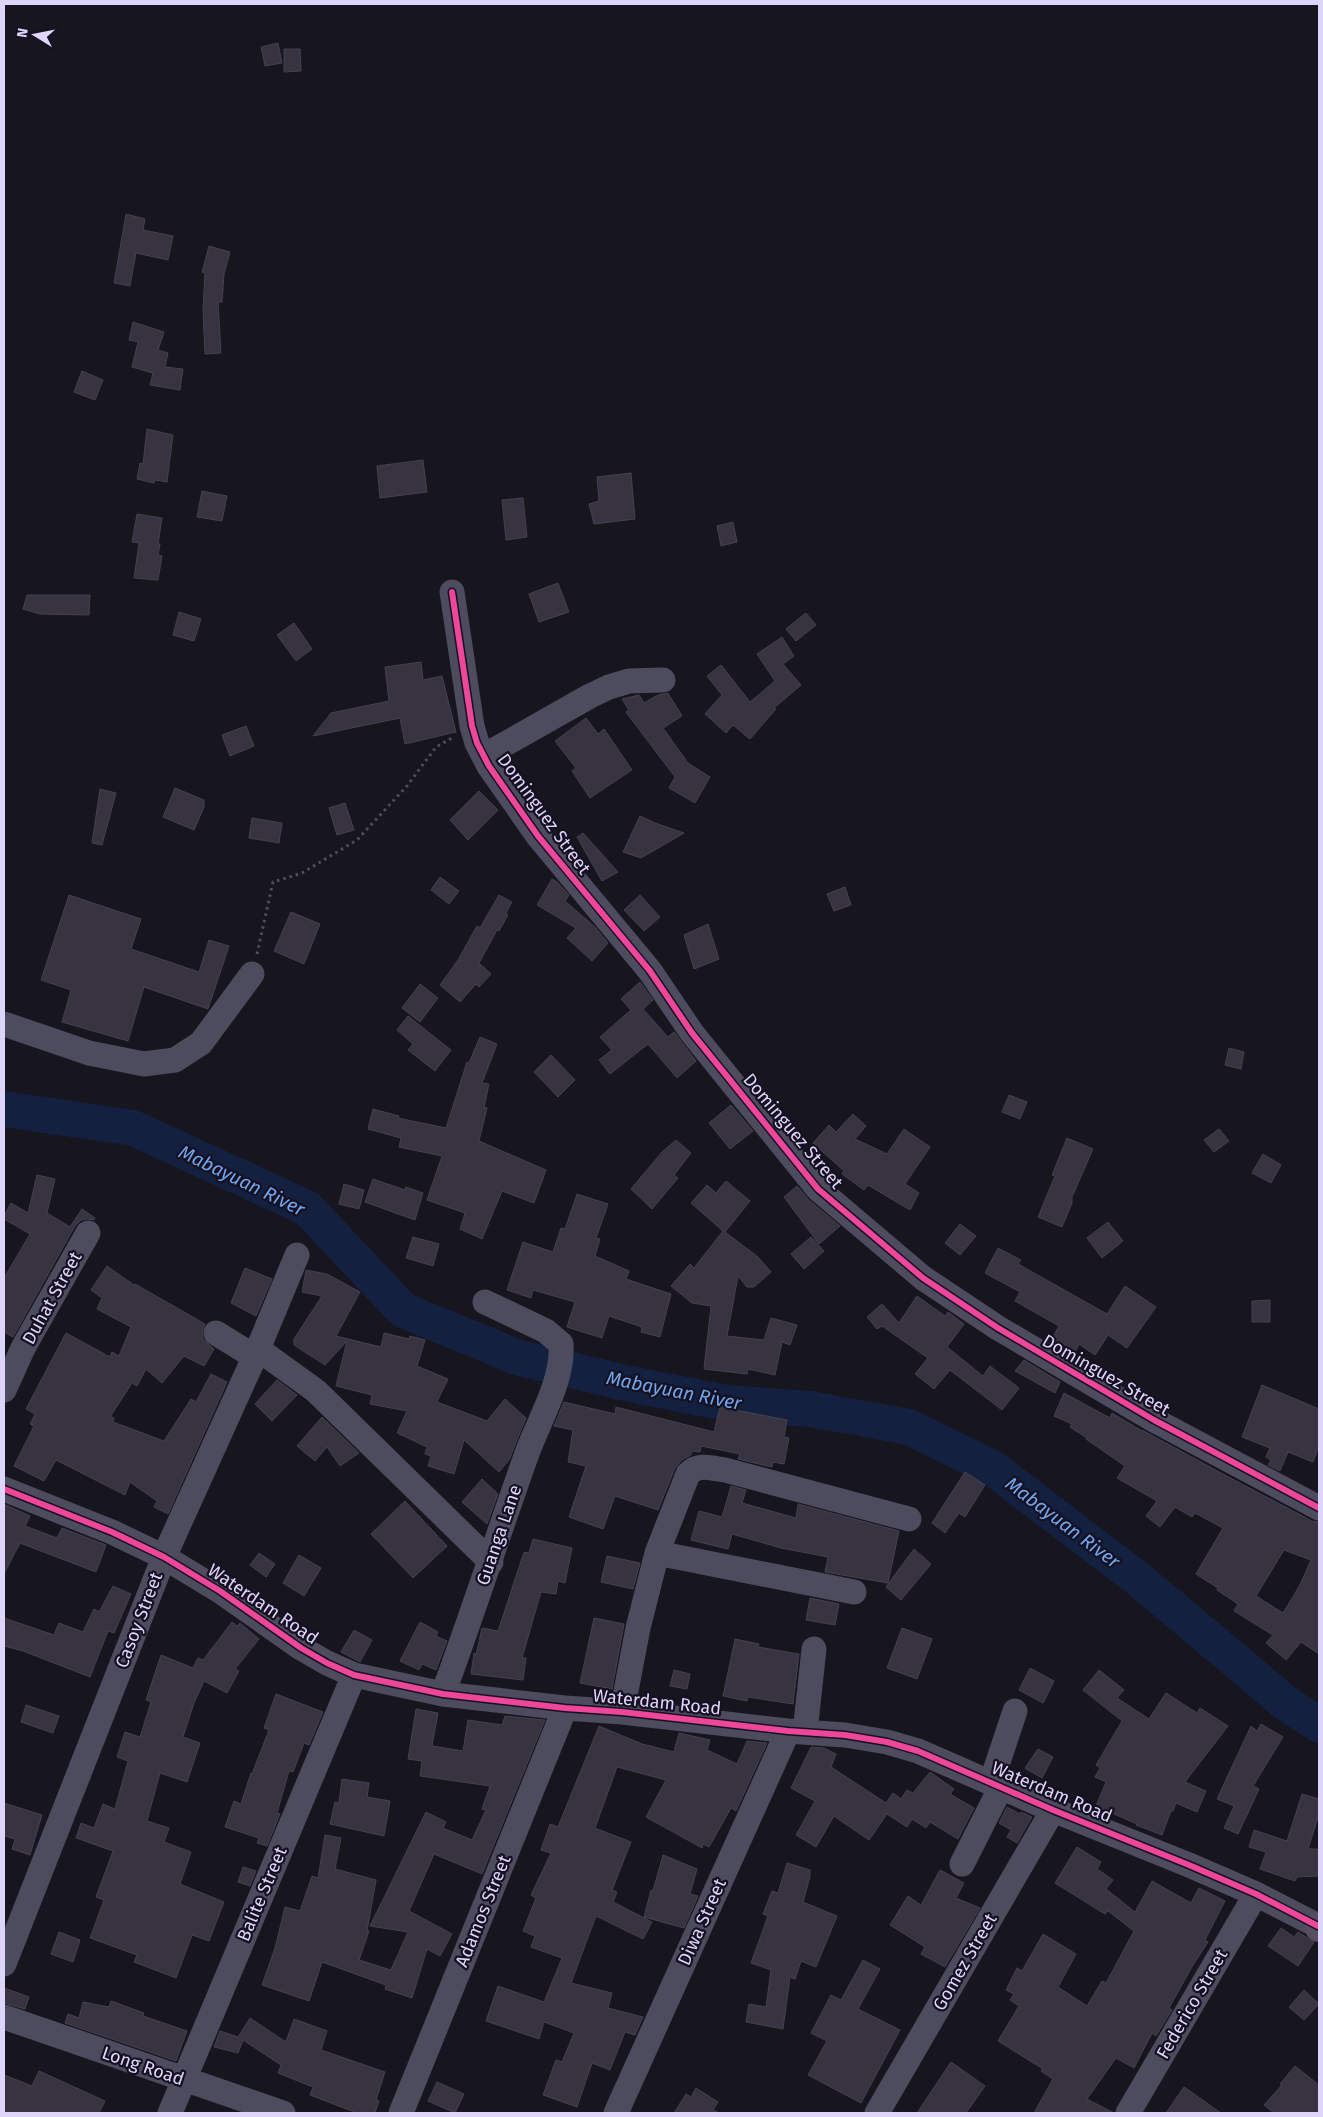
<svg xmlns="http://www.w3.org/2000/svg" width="1323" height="2117" font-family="'Fira Sans',sans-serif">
	<rect width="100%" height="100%" fill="#17151e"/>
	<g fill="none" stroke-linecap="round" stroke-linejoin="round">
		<path stroke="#142040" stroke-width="36" d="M4,1109L133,1128L307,1208L403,1310L516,1357L630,1384L726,1403L810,1409L909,1427L994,1469L1142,1582L1287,1704L1319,1725"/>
	</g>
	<path fill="#373340" stroke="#454151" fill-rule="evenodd" d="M278,43L282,63L265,66L261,47Z
		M284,49H300L301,71L284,72Z
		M126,214L145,219L143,230L173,236L168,260L136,253L130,286L114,283Z
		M209,246L230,252L224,274L222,302H218L221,353L205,354L203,310L205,273L202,272Z
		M133,322L164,332L158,350L168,353L165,367L183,369L180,390L150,385L153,373L132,367L138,342L129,340Z
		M82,371L103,380L95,400L74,392Z
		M147,429L173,435L167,482L155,480L154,483L137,479L140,463L143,464Z
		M423,460L427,492L380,498L377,466Z
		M631,473L635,519L594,524L589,504L599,501L597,477Z
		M202,491L227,496L222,521L197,517Z
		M523,498L527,537L506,540L502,500Z
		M137,514L162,518L158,544H160L158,555L162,556L158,580L134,578L139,543L132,542Z
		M733,522L737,542L721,546L717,526Z
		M558,583L569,612L539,622L529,594Z
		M27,595H90L89,615L40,614L23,609Z
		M179,612L201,619L194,641L173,635Z
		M806,613L816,625L796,641L786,629Z
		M294,623L312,649L296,661L277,635Z
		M782,637L794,656L783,664L801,685L774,708L776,709L750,739L733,725L726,733L705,714L722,695L707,676L721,665L750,702L775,681L757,654Z
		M421,662L423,680L442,676L456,732L405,744L400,718L313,736L331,713L389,701L385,667Z
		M668,693L682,716L663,728L688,763L710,777L695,803L669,788L675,777L626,712L629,710L622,699L639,695L644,703L658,695Z
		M586,718L598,734L604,729L632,770L590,798L572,771L576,768L555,741Z
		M246,726L254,746L230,756L222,735Z
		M175,788L204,800V807L194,830L163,817Z
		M100,789L116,793L102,845L92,843Z
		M479,791L498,810L468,840L450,820Z
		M345,803L354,830L337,835L329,808Z
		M640,816L655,823L684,833L641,858L623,852Z
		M252,818L282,823L279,843L249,838Z
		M583,833L618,872L602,881L577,837Z
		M440,877L459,891L449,904L431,890Z
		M552,879L557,882L569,895L565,901L595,927L608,943L592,961L567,938L576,928L537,905Z
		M845,887L851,905L834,911L827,894Z
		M69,895L141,919L131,949L199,972L209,940L229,946L208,1009L144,987L128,1041L62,1022L71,990L41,980Z
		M499,895L512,902L506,913L508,915L499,931L497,930L479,963L491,974L479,987L476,984L460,1002L440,985L458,960L477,926L480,928Z
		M640,895L660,917L644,931L624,910Z
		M291,912L320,924L304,964L274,951Z
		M708,924L719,959L694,969L684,935Z
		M640,982L653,1000L643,1009L668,1037L674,1032L696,1061L677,1078L648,1044L610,1074L599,1060L612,1050L600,1037L631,1010L621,999Z
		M420,984L438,998L420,1022L402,1008Z
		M408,1016L451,1050L435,1071L408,1050L413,1044L397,1030Z
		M480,1037L497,1044L482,1083L489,1084L484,1107L487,1108L479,1141L546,1170L534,1203L502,1191L482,1239L460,1229L465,1213L427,1200L442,1156L399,1147L401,1138L368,1129L373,1109L399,1116L398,1118L446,1128L467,1062L469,1063Z
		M1229,1048L1244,1052L1241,1069L1225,1065Z
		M551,1055L575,1080L558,1097L534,1072Z
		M1009,1095L1027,1102L1020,1119L1002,1112Z
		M731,1105L753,1131L730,1149L709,1123Z
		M853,1114L866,1126L855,1139L887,1154L904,1129L930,1147L905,1184L919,1193L910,1210L868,1185L864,1190L842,1174L844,1171L813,1143L829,1125L836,1132Z
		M1219,1129L1229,1141L1214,1152L1204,1140Z
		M1067,1138L1093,1149L1072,1197V1203L1062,1227L1038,1217L1055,1176L1052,1175Z
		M676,1140L691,1153L674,1175L678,1178L652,1209L631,1189L662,1152Z
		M1263,1154L1281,1165L1271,1183L1252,1173Z
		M37,1175L55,1179L47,1213L70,1227L82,1209L95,1218L94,1220L87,1219L81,1220L75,1226L13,1337L4,1332V1278L30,1234L4,1219V1216L11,1203L28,1213Z
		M373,1179L405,1190L406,1187L423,1193L415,1220L365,1202Z
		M726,1181L750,1201L725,1232L758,1257L771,1272L754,1287H747L738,1276L727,1336L764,1340L771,1318L797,1325L790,1345L782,1342L775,1375L748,1369L747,1374L704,1369L711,1306L692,1303L671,1286L690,1264L694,1268L723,1231L691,1203L707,1185L716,1193Z
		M344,1184L364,1190L359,1209L339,1204Z
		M797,1186L809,1200L840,1226L819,1244L784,1197Z
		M577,1194L608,1204L596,1238L600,1239L595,1256L629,1271L626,1279L671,1294L660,1337L641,1332L642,1327L609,1316L602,1338L567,1327L575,1302L533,1290L531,1298L507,1290L523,1242L553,1252L561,1228L565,1229Z
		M1108,1222L1123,1241L1102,1258L1087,1238Z
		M960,1224L976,1236L960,1255L945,1243Z
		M413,1237L439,1244L433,1266L406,1258Z
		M811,1237L824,1251L804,1269L791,1254Z
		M998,1248L1021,1260L1018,1264L1107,1314L1125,1286L1156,1307L1127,1348L1108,1335L1095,1355L1079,1344L1073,1356L1050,1342L1059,1326L1015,1301L1020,1292L985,1273Z
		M107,1266L134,1285L135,1284L205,1324L202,1332L203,1339L214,1349L204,1366L184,1356L162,1383L146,1369L137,1386L132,1383L110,1417L114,1418L113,1422L164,1441L191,1399L196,1402L211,1374L227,1382L168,1514L154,1507L157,1501L130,1482L125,1495L56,1460L44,1481L14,1466L34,1426L30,1424L35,1414L26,1409L66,1333L110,1357L112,1352L119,1356L131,1327L97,1309L102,1298L91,1290Z
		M245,1268L272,1279L256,1316L231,1303Z
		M306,1270L327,1274L360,1292L336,1336L381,1347L384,1333L409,1339L410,1336L425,1340L417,1366L448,1379L437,1402L487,1421L505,1399L526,1418L509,1460L499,1472L464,1440L454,1474L428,1466L431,1456L425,1454L427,1447L397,1433L407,1411L370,1404L372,1395L336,1386L347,1341L325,1365L294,1345V1339L322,1296L302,1292Z
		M917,1296L945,1316L948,1312L964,1324L947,1347L983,1376L990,1366L1019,1388L1002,1410L950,1370L934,1389L915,1374L928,1358L882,1326L877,1329L867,1317L882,1304L899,1323Z
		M1270,1300V1322H1252V1301Z
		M1024,1360L1060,1382L1055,1393L1015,1371Z
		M277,1380L297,1395L272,1421L255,1404Z
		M1262,1385L1319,1409V1446L1313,1462L1288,1452L1280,1471L1268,1465L1271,1460L1266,1457L1270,1448L1242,1437Z
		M1064,1393L1110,1418L1112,1413L1142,1431V1430L1223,1474L1312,1521L1319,1522V1654L1301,1642L1286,1660L1266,1643L1273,1635L1234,1611L1238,1604L1217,1590L1218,1588L1196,1574L1223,1528L1195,1513L1192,1517L1175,1507L1160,1527L1146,1516L1157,1501L1117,1478L1125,1466L1086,1439L1087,1438L1070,1427L1072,1424L1054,1416ZM1284,1550L1311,1560L1300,1585L1283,1613L1256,1596Z
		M564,1402L615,1414L616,1407L714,1432L720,1407L787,1420L784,1437L789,1438L784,1464L773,1462L772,1467L763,1465L738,1459L740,1454L701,1446L700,1452L692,1451L691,1455L682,1460L675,1468L658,1510L615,1496L603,1529L569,1517L586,1466L568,1462L573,1430L554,1426Z
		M322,1417L359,1453L340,1466L327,1447L315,1461L297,1446Z
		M965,1472L985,1485L965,1517L959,1513L945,1533L932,1523Z
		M482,1479L498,1494L487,1524L462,1502Z
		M731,1486L746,1490L742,1503L796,1518L798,1504L899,1531L888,1583L825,1572L828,1557L781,1548L732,1534L728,1549L691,1540L699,1511L722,1517Z
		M405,1501L447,1546L413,1578L371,1534Z
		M4,1504L30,1516L25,1526L57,1538L62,1528L106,1545L96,1572L20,1543L4,1574Z
		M533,1539L572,1548L565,1583L558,1581L556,1594L541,1592L522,1658H526L523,1680L471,1674L474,1653L476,1655L482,1628L498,1631L524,1552L529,1553Z
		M914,1549L931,1564L901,1600L886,1587Z
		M259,1553L275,1564L266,1577L250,1565Z
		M299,1555L321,1568L304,1596L283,1583Z
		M607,1556L640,1563L633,1589L601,1582Z
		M113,1586L131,1594L114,1633L108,1631L90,1677L23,1651L4,1646V1618L54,1635L59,1623L83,1632L94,1609L99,1612Z
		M810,1598L839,1604L835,1625L806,1620Z
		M594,1618L624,1624L612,1689L580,1683Z
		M232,1622L237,1626L240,1623L259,1639L235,1669L239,1671L227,1693L204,1681L194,1703L183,1737L200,1743L187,1782L160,1773L147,1821L169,1828L164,1842L191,1852L180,1884L224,1902L209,1941L192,1935L176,1978L134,1962L137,1955L90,1938L104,1900L96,1897L113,1851L76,1838L81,1823L94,1828L103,1804L115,1809L128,1761L117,1757L125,1732L140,1737L151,1702L146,1700L161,1655L193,1668L198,1658L203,1660Z
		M420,1622L438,1632L436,1636L447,1641L436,1670L422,1664L419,1670L400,1661Z
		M902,1628L932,1639L917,1679L887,1668Z
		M354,1630L372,1640L360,1662L341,1652Z
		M735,1639L759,1644L758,1647L799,1654L793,1704L748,1697L747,1701L723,1696Z
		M1030,1668L1054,1681L1043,1703L1019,1690Z
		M674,1670L690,1674L687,1689L670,1686Z
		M1099,1670L1124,1690L1117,1698L1149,1719L1166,1693L1197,1713L1200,1708L1228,1726L1185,1782L1206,1791L1197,1812L1176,1803L1173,1811H1171L1162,1835L1136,1825L1137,1824L1096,1806L1106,1782L1095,1777L1100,1768L1096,1765L1122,1721L1083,1690Z
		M276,1694L323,1712L309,1745L304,1743L293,1772L289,1771L277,1813L280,1814L267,1846L257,1843L259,1838L225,1827L234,1801L241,1804L251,1773L252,1774L269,1730L264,1728Z
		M26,1705L59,1716L53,1733L21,1722Z
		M416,1709L438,1713L432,1746L463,1751L468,1720L502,1725L505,1716L545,1720L482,1874L434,1854L409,1911L452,1934L440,1956L427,1949L412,1998L385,1989L386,1985L322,1962L309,2001L262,1985L275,1948L285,1907L300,1911L312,1876L318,1878L325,1835L341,1838L335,1869L376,1880L367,1931H369L359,1960L391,1970L408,1932L370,1926L426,1812L446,1822L443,1828L472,1840L486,1810L482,1809L490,1786L420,1776L422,1761L408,1759Z
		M1261,1724L1283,1737L1253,1786L1259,1789L1238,1834L1224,1828L1234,1806L1217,1799L1251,1726L1257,1731Z
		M599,1726L642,1744L674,1752L679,1733L710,1740L707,1750L737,1764L747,1741L767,1743L736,1811L731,1808L709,1847L703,1844L702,1848L646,1817L666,1780L617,1767L595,1828L631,1842L612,1890L617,1892L613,1902L652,1922L643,1939L596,1916L571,1983L612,1993L608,2008L643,2017L635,2035L625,2032L610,2070L592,2063L577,2107L543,2095L556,2060L562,2062L574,2033L544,2022L539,2039L486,2021L498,1986L544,2002L562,1958L531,1947L535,1936L523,1931L536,1898L531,1895L551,1853L541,1850L550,1824L558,1827Z
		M811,1747L824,1748L836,1754L831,1767L886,1803L893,1793L901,1799L907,1790L913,1793L930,1772L954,1789L950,1794L974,1808L958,1839L930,1822L926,1828L912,1819L907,1827L887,1814L869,1840L834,1816L816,1847L796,1835L815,1801L791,1788Z
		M1038,1749L1053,1757L1042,1778L1025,1768Z
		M342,1779L369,1783L367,1797L390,1801L384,1836L330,1824L335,1802L339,1803Z
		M1302,1794L1319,1799V1814L1308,1849H1319V1876L1297,1877L1295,1881L1260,1869L1266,1852L1249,1847L1254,1830L1287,1841Z
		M4,1803L42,1815L30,1855L12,1849L15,1839L4,1836Z
		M1007,1807L1020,1814L1021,1812L1032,1817L1017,1843L1007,1837L1011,1830L999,1823Z
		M1077,1847L1101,1862L1097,1869L1113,1880L1106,1889L1135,1912L1152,1881L1191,1903L1199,1888L1225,1901L1205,1940L1208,1942L1193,1965L1169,2008L1172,2010L1156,2036L1152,2033L1134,2068L1116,2058L1087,2099L1114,2113H1034L1053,2079L1041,2071L1043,2069L998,2041L1019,2006L1010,2000L1014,1994L1006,1990L1017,1968L1022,1971L1043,1934L1076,1954L1058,1987L1087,2006L1102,1981L1106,1983L1134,1931L1108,1911L1105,1914L1055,1883Z
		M663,1855L697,1869L690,1894L698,1896L684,1928L644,1917L651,1890L653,1891Z
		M787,1863L810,1870V1877L803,1902L837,1916L816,1967L801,1961L795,1979L790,1977L783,2029L746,2022L749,2004L766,2007L771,1970L751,1963L768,1916L763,1914L772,1891L778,1893Z
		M243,1867L256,1871L250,1886L238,1882Z
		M940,1870L964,1883L956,1898L980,1908L945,1967L921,1954L925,1947L890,1925L908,1896L921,1905Z
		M1281,1928L1294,1937L1298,1932L1314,1942L1298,1966L1268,1946Z
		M59,1932L80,1940L73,1962L51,1954Z
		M863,1960L880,1969L858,2009L900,2030L861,2103L808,2075L827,2041L811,2033L831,1995L841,2000Z
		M4,1988L29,1997L25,2009L4,2003Z
		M1304,1990L1319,2004L1304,2020L1289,2007Z
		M111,2001L144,2013L143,2016L187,2031L176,2061L65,2023L68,2014L79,2018L83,2002L109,2007Z
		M250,2018L286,2042L294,2019L327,2031L321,2050L385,2072L376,2100L379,2101L375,2113H357L310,2095L313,2087L278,2073L281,2065L243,2040L238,2053L214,2047L220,2031L238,2037Z
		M951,2062L985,2086L966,2113H917Z
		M1295,2066L1319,2085V2113H1274L1264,2105L1282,2085L1280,2084Z
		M39,2071L105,2101L99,2113H4V2075L32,2086Z
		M437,2082L464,2094L455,2113L428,2101Z
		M1184,2087L1221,2113H1166Z
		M696,2088L718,2102L713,2110L719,2113H674L686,2094L691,2097Z"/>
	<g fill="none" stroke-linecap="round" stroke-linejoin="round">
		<path stroke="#49515e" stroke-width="3" stroke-dasharray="2.5 4" stroke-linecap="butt" d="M257,954L273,882L302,873L357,840L407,786L436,747L452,738"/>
		<path stroke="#4d4b5e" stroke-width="25" d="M452,592L472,726L477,743L489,766L538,836L650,971L692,1033L818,1189L923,1278L998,1328L1154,1420L1319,1508
			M484,756L590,696L609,687L629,681L663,680
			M4,1024L89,1053L144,1064L175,1060L201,1043L252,974
			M216,1333L255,1357
			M258,1349L316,1391L491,1562
			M4,1390L23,1348L88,1233
			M4,1489L112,1532L164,1557L220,1591L301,1648L327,1663L354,1675L443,1694L565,1708L622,1712L788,1731L845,1735L887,1742L918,1751L1053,1810L1189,1865L1256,1894L1318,1926
			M657,1553L854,1592
			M443,1694C472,1615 498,1535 526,1456C538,1422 564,1380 561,1344L546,1331L485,1302
			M622,1712L638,1628L657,1553L688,1474C698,1463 712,1468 725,1470L909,1519
			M805,1732L814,1649
			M991,1783L1015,1711
			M962,1864L1001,1787
			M4,1964L164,1557L258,1349L297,1255
			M4,2017L283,2113
			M170,2113L354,1675
			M401,2113L565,1708
			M616,2113L788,1731
			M877,2113L1053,1810
			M1128,2113L1256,1894"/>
		<path stroke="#574c62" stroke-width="28" d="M1319,1926V1928"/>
		<g stroke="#151122" stroke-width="9">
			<path id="cycleway" d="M452,592L472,726L477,743L489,766L538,836L650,971L692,1033L818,1189L923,1278L998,1328L1154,1420L1319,1508
				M4,1489L112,1532L164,1557L220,1591L301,1648L327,1663L354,1675L443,1694L565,1708L622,1712L788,1731L845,1735L887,1742L918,1751L1053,1810L1189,1865L1256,1894L1318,1926"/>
		</g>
		<use href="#cycleway" stroke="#ed469a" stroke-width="6"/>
	</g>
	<g text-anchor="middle" stroke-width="4.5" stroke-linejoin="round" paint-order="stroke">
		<g font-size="18" fill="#ded6fa" stroke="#151122">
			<text transform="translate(544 814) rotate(54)" y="6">Dominguez Street</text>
			<text transform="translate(793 1131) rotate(50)" y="6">Dominguez Street</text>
			<text transform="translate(52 1298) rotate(-61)" y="6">Duhat Street</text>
			<text transform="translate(1106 1375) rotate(30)" y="6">Dominguez Street</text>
			<text transform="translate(499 1535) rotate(-71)" y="6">Guanga Lane</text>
			<text transform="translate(263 1604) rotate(34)" y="6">Waterdam Road</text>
			<text transform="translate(139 1620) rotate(-69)" y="6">Casoy Street</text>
			<text transform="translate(657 1702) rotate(6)" y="6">Waterdam Road</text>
			<text transform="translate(1052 1792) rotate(23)" y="6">Waterdam Road</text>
			<text transform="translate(262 1894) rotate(-67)" y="6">Balite Street</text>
			<text transform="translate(483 1911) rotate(-68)" y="6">Adamos Street</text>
			<text transform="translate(702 1922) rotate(-66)" y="6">Diwa Street</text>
			<text transform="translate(965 1962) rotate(-60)" y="6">Gomez Street</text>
			<text transform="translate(1192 2004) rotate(-60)" y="6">Federico Street</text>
			<text transform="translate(143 2066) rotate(19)" y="6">Long Road</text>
		</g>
		<g font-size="19" font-style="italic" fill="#70a6ee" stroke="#151122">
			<text transform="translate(242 1180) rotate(26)" y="7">Mabayuan River</text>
			<text transform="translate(674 1390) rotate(11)" y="7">Mabayuan River</text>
			<text transform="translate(1063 1522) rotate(37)" y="7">Mabayuan River</text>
		</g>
	</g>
	<rect width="1323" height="2117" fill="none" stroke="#ded6fa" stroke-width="10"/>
	<g transform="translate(35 35) rotate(280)" stroke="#151122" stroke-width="4" paint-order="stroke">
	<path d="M0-4L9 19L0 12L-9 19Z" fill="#ded6fa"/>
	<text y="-8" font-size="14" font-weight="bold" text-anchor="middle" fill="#ded6fa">N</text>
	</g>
</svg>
